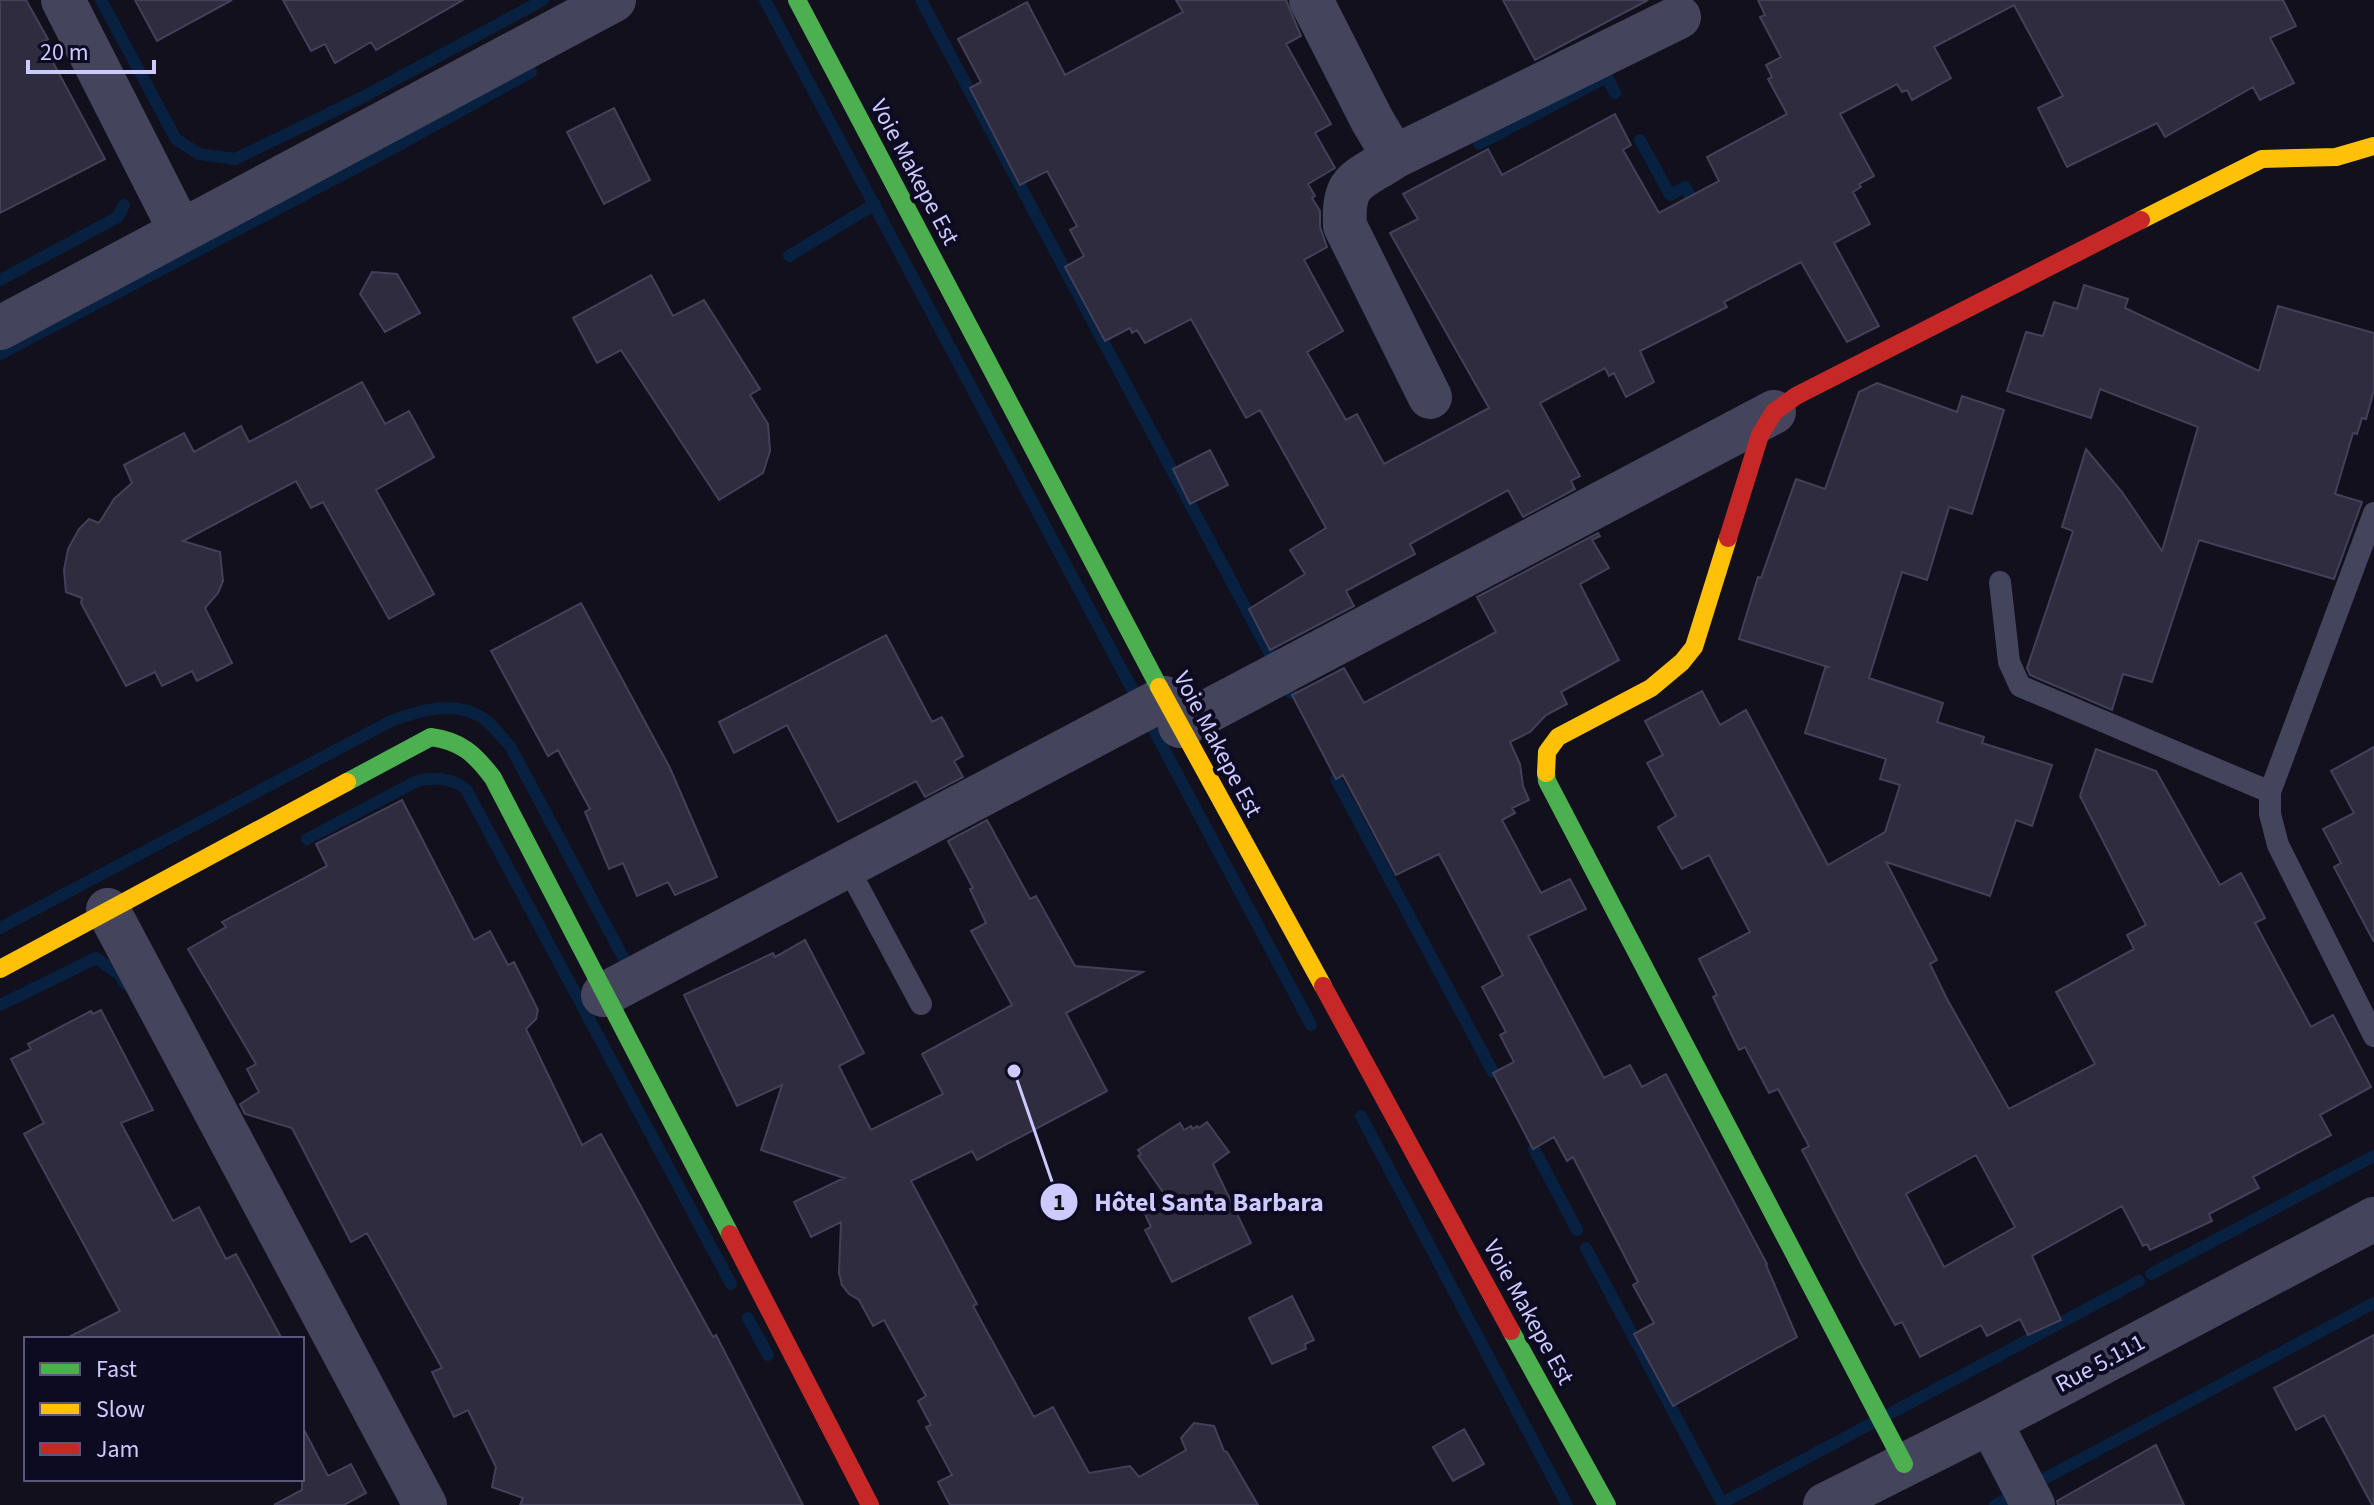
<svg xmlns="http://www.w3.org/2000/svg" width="2374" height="1505" font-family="'Source Sans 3',sans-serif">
	<rect width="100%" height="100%" fill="#11101c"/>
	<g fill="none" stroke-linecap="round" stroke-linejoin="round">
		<path stroke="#082140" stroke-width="12" d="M101,0L176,139L199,154L235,159L361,98L543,0
			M765,0L1311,1025
			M921,0L1291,693
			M1640,140L1670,195L1685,187L1698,209
			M1479,144L1607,77L1615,93
			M789,256L875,204
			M0,280L118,217L124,205
			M0,354L388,151L531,72
			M1336,779L1493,1072
			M307,839L417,781C433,777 453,778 466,789L731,1284
			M0,928L391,721C420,710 454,700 483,718C493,725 501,737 510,746L631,972
			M0,1005L96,958L120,975L125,984
			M1361,1116L1567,1505
			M1534,1149L1577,1230
			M1586,1248L1722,1503L2139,1281
			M2151,1274L2374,1156
			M748,1318L768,1355
			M1995,1505L2374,1303"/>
	</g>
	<path fill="#2e2c3e" stroke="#43415a" stroke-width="2" fill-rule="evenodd" d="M0,0H26L48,39L42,42L105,159L0,213Z
		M135,0H232L157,41Z
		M283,0H463L376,50L371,42L335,63L325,44L311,51Z
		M1176,0H1286L1301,36L1286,44L1331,124L1315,133L1335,168L1308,184L1315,196L1312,198L1320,211V227L1327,247L1304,260L1343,331L1307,352L1346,420L1357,414L1384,464L1489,408L1390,233L1418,219L1403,194L1488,149L1502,175L1615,114L1631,145L1623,150L1659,213L1719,181L1707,157L1787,114L1768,79L1772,77L1766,65L1781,57L1760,17L1765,15L1758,0H2283L2296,26L2270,38L2294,83L2260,100L2253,87L2165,137L2157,123L2067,167L2038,108L2063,96L2014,5L1934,47L1951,78L1912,100L1907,90L1902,92L1897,84L1840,114L1874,176L1859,184L1861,187L1853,192L1870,224L1834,243L1879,326L1847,342L1801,262L1724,302L1727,307L1640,351L1654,382L1626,397L1614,373L1609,376L1605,368L1540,403L1580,476L1571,481L1575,489L1523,517L1508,490L1410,544L1415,554L1346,591L1354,606L1270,650L1249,609L1305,574L1290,550L1326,528L1260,410L1246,418L1191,319L1145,343L1137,330L1132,333L1130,328L1105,341L1065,267L1084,256L1070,230L1077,226L1047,171L1020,185L970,88L981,82L958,39L1027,2L1065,75L1183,12Z
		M1503,0H1648L1535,60Z
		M614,108L650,180L604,204L567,132Z
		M372,272L397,274L420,313L385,332L360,294Z
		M651,275L673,316L704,300L760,389L750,395L768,424L770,451L763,473L719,500L621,350L597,363L573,318Z
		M2084,285L2128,299L2125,308L2259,371L2278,306L2374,333V390L2366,419L2362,418L2357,434L2353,433L2335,494L2362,502L2334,579L2199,540L2152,682L2123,674L2112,710L2030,675L2027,668L2073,531L2062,527L2086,449L2122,492L2162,551L2198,427L2100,389L2091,418L2007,391L2026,332L2043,336L2054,302L2077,309Z
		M362,382L385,424L409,411L434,457L376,490L434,594L389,619L323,502L311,508L296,481L183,541L220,552L223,581L218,593L205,608L232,663L197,681L192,671L162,686L155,672L126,686L81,603L82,598L66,592L64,570L68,549L79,529L89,519L99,523L114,499L132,483L124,465L184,433L194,452L241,426L249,442Z
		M1877,383L1957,412L1962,396L2004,410L1972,514L1949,507L1927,580L1902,572L1869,678L1943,703L1937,722L1984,737L1982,743L2052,765L2032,826L2016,820L1990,896L1886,862L1937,960L1930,964L1947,999L2009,1109L2095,1064L2056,992L2134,949L2127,935L2146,925L2080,796L2096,749L2156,771L2220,885L2241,873L2265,918L2255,923L2311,1027L2333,1015L2371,1087L2320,1115L2331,1135L2253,1177L2259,1188L2209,1214L2212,1221L2150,1250L2147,1244L2143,1246L2122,1206L2032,1256L2061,1320L2028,1335L2020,1319L1987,1336L1981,1325L1920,1357L1902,1322L1895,1325L1862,1265L1802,1150L1809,1146L1778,1089L1769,1093L1745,1047L1739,1050L1713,997L1717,995L1699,959L1750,932L1709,855L1682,869L1658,827L1676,816L1647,763L1663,755L1645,721L1702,691L1720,725L1746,710L1828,865L1885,832L1900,785L1880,779L1886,759L1805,733L1825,668L1828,667L1739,639L1758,577L1761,578L1796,479L1825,489L1859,392ZM1976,1155L2015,1227L1944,1267L1906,1194Z
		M1210,450L1228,485L1190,504L1173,469Z
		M1598,533L1600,536L1592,540L1609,568L1580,584L1619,660L1561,692L1567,704L1546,715L1530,732L1510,742L1520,764L1523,786L1529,800L1512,808L1515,813L1502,820L1541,893L1570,879L1586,909L1528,936L1604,1078L1630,1065L1642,1087L1666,1074L1767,1264L1766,1265L1797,1337L1673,1406L1634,1334L1654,1323L1633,1285L1638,1282L1573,1157L1567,1161L1554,1137L1533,1149L1493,1073L1514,1062L1500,1035L1506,1032L1482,987L1503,975L1439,854L1396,875L1343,775L1336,779L1292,695L1344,668L1364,703L1496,632L1477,597Z
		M581,603L670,768L717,877L675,895L668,882L637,896L623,863L609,869L585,812L590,809L558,750L548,756L491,651Z
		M886,635L932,722L942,717L963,756L954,761L963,777L925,797L916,781L838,822L787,725L734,753L719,722Z
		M2374,747V942L2334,867L2341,863L2323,829L2354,813L2331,771Z
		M402,800L474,940L490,931L508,965L514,962L538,1010L536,1019L526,1029L582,1145L601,1134L713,1337L716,1335L803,1505H520L523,1498L492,1487L496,1467L468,1410L454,1417L432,1372L442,1368L367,1233L351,1242L292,1128L245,1114L240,1104L259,1092L247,1069L256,1064L188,949L226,927L222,922L327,866L316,844Z
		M987,820L1030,899L1036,896L1075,966L1143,972L1066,1013L1107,1091L977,1160L972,1151L911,1181L977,1304L973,1306L1034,1417L1053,1407L1089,1473L1130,1466L1139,1477L1186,1450L1181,1438L1194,1423L1214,1426L1224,1451L1227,1452L1258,1505H950L938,1482L952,1475L926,1427L931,1425L918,1401L926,1396L884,1320L873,1326L859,1300L849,1294L842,1285L839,1273L841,1222L811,1237L794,1202L844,1178L761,1150L782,1085L737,1106L684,995L773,953L775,957L805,940L864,1053L839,1066L871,1130L943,1094L922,1054L1012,1005L971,931L986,923L970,889L973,888L948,841Z
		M101,1010L153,1110L121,1123L173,1221L199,1207L226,1259L236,1254L282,1339H65L120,1311L24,1134L44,1123L11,1059L31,1049L28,1044L91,1011L93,1014Z
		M1207,1122L1229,1152L1213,1164L1251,1243L1172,1282L1145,1230L1151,1227L1145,1214L1169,1201L1138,1156L1141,1154L1138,1150L1180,1123L1184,1130L1191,1126L1193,1129L1197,1126L1199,1128Z
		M1292,1296L1314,1340L1305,1344L1306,1349L1272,1364L1249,1318Z
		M2374,1335V1505H2372L2324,1415L2296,1430L2274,1388Z
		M302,1426L328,1476L351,1464L366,1493L344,1505H274L302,1490Z
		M1464,1429L1484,1464L1453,1481L1433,1447Z
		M2156,1445L2184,1505H2058L2057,1501Z"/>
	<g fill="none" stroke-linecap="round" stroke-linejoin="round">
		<path stroke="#44455d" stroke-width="22" d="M2374,513L2270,792V814L2278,845L2374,1036
			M2000,582L2009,662L2020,686L2270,792
			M847,866L921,1004"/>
		<path stroke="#44455d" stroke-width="44" d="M63,0L180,230
			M1311,0L1372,120L1394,157C1359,181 1342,178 1345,226L1430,397
			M1394,157L1679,17
			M0,328L614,0
			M1180,726L1774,412
			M108,910L425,1505
			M603,995L1165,698
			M1990,1422L2033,1505
			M1825,1505L1990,1422L2374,1219"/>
		<path stroke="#4caf50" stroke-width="18" d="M797,0L1159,687
			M1546,773L1547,781L1904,1464
			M347,782L431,737C461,741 475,754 493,778L730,1234
			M1511,1331L1607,1505"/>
		<path stroke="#ffc107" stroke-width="18" d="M2141,220L2262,159L2336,157L2374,146
			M1159,687L1323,986
			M1546,773L1547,752L1558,737L1651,688L1682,662L1694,647L1728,538
			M0,969L347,782"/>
		<path stroke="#c62828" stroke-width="18" d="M1728,538L1760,435L1774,412L1796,396L2141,220
			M1323,986L1511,1331
			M730,1234L870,1505"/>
	</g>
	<g text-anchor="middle" stroke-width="8" stroke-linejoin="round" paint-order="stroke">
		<g font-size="24" fill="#cccaff" stroke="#0d0b21">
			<text transform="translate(915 172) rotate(62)" y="8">Voie Makepe Est</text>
			<text transform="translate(1218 744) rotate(62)" y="8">Voie Makepe Est</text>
			<text transform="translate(1529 1312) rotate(61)" y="8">Voie Makepe Est</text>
			<text transform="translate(2100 1363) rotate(-28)" y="8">Rue 5.111</text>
		</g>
	</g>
	<path fill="none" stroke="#cccaff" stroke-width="3" d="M1014 1071L1059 1202"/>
	<g fill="#cccaff" stroke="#0d0b21" stroke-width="3">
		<circle cx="1014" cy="1071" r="8"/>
		<circle cx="1059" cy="1202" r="20"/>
	</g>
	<g font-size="24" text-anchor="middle" font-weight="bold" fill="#111">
		<text x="1059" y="1210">1</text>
	</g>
	<g font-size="26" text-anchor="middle" font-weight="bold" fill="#cccaff" stroke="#0d0b21" stroke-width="8" stroke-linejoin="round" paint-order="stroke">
		<text x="1209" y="1211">Hôtel Santa Barbara</text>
	</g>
	<rect x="24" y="1337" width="280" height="144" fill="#0d0b21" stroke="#59577a" stroke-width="2"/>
	<rect x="40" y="1363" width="40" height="12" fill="#4caf50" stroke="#59577a" stroke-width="2"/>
	<text x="96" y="1377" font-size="24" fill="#cccaff">Fast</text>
	<rect x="40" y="1403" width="40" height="12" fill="#ffc107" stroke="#59577a" stroke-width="2"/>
	<text x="96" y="1417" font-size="24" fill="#cccaff">Slow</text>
	<rect x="40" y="1443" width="40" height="12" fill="#c62828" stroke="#59577a" stroke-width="2"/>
	<text x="96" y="1457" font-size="24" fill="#cccaff">Jam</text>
	<path d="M28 60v12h126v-12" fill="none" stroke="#cccaff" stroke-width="4"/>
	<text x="40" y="60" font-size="24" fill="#cccaff" stroke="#0d0b21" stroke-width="6" paint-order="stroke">20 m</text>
</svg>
